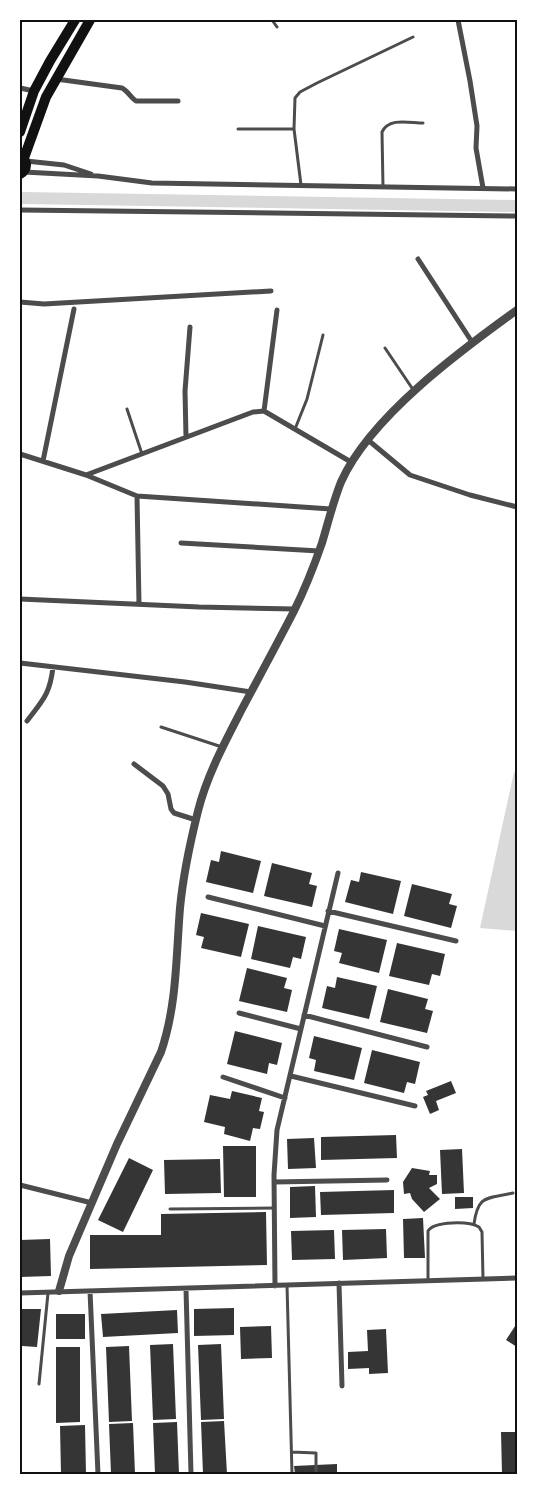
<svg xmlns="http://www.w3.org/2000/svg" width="537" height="1494" font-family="'Libre Baskerville',serif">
	<rect width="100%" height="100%" fill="#fff"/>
	<path fill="#d9d9d9" d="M514,772L517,774V931L480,928Z"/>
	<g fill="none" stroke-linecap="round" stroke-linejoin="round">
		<path stroke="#d9d9d9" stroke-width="12" d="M23,198L517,206"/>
	</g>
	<path fill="#353535" d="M221,851L261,861L253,893L206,882L211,860L219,862Z
		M272,863L312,873L309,884L317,886L312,907L264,896Z
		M361,872L401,881L393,914L345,902L351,880L359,882Z
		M412,884L452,894L449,904L457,906L451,928L404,916Z
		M201,913L249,924L241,957L201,948L204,937L196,935Z
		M258,926L306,937L301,959L293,957L290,968L251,959Z
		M339,929L387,940L379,973L339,963L342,953L334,951Z
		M397,943L445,954L440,976L432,974L429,985L389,976Z
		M247,968L287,978L284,988L292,990L287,1012L239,1001Z
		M337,977L377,986L369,1019L322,1008L327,986L335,988Z
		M388,989L428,999L425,1009L433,1011L427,1033L380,1022Z
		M235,1031L282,1043L277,1065L269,1063L267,1074L227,1064Z
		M314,1036L362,1048L354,1080L314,1071L316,1060L309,1058Z
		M372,1050L420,1062L415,1084L407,1082L404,1093L364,1083Z
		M451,1081L456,1093L436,1101L439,1110L430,1114L423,1097L428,1095L426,1091Z
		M232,1091L262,1098L259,1111L264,1112L260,1129L253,1128L250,1141L224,1134L225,1127L204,1122L210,1095L230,1099Z
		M396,1135L397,1158L321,1160V1137Z
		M314,1138L316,1168L288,1169L287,1139Z
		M223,1146H256V1197H224Z
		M462,1149L464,1193L442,1194L440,1150Z
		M129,1158L153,1170L123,1232L98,1220Z
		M220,1159L221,1193L165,1194L164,1160Z
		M412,1168L430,1171L429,1175H437V1184L429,1188L440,1199L424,1212L412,1199L410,1193L404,1194L403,1182Z
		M315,1186L316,1217L290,1218V1187Z
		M394,1190V1213L321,1215L320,1192Z
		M455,1197H473V1208L455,1209Z
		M266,1212L267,1265L90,1269V1235H161V1214Z
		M423,1218L425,1258H404L403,1219Z
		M386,1229L387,1258L343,1260L342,1230Z
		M334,1230L335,1259L292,1260L291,1231Z
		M50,1239L51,1276L20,1277V1240Z
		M234,1308V1335L194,1336V1309Z
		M20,1309H41L37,1347L22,1346V1324H20Z
		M177,1310L178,1333L103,1337L101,1314Z
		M56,1314H85V1339H56Z
		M517,1323V1347L506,1340Z
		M271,1326L272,1358L241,1359L240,1327Z
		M386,1329L388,1373L369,1374V1368L348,1369V1352L368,1351L367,1330Z
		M173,1344L176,1419L153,1420L150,1345Z
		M221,1344L224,1419L201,1420L198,1345Z
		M129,1346L132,1421L109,1422L106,1347Z
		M56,1347H80V1422L56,1423Z
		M224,1421L227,1474H203L201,1422Z
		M177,1422L179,1474H155L153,1423Z
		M133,1423L135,1474H111L109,1424Z
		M85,1425L86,1474H61L60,1426Z
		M501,1432H517V1474H502Z
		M337,1464V1474H295L294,1466Z"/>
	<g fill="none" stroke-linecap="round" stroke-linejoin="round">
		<path stroke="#4c4c4c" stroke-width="3" d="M272,20L277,27
			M238,129H294
			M301,185L294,129L295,98L300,92L317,83L413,37
			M383,187L382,132C389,117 410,123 423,123
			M385,348L414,391
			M127,409L142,454
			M295,429L307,399L323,335
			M161,727L222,747
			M170,1209L274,1208
			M474,1224C478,1194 487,1199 513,1193
			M428,1280V1231C434,1221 469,1221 479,1227L482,1232L483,1279
			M287,1285L292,1474
			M39,1384L48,1293
			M292,1452L316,1453V1474"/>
		<path stroke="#4c4c4c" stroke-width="5" d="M458,20L470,81L477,126L476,148L483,188
			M56,79L122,88C128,91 130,97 136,101H178
			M20,88L34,91
			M26,161L64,165L91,174
			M24,172L98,176L152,183L517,189
			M20,210L517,216
			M418,259L472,342
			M20,302L44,304L271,291
			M264,411L277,310
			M186,437L185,391L190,327
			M368,440L410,475L470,495L517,507
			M20,454L86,475L253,412L264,411L351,462
			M43,461L74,309
			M86,475L137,496L139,604
			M137,496L331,509
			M181,543L319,551
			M20,599L199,607L295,609
			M20,663L185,682L251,692
			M27,721C43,700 50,694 53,667
			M134,764L163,786L168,794L171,809L174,813L196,820
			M208,897L325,926
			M328,911L456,941
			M239,1013L301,1029
			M304,1015L427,1047
			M291,1076L415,1106
			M223,1077L285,1098
			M274,1182L387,1180
			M20,1185L92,1203
			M339,1283L342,1386
			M275,1286L274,1175L277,1130L338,873
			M186,1289L191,1474
			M90,1291L98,1474
			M20,1293L517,1278"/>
		<path stroke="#4c4c4c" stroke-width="8" d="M59,1291L69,1256L117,1144L161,1052C177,1005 176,957 180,908C183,876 190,843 198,811C207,775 225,742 242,709C259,677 277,644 294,611C305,589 314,566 322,543C328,523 333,502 341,482C370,417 460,351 517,310"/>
		<path stroke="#111" stroke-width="10" d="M20,132L34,91L50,61L75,20
			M20,155C28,161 28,169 20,174
			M24,158L46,97L90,20"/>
	</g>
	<rect width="537" height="1494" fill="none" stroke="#ffffff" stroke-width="42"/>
	<rect x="21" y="21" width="495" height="1452" fill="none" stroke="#111" stroke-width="2"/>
</svg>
